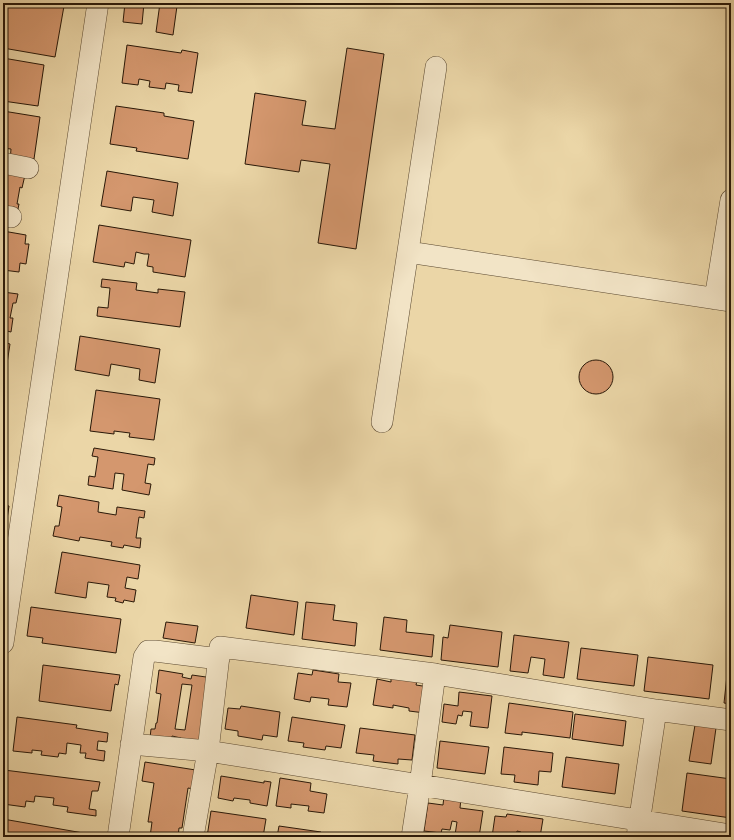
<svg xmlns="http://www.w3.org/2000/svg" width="734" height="840" font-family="'IM FELL English',serif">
	<rect width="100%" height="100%" fill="#ebd6a7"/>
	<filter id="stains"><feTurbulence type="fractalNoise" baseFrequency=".005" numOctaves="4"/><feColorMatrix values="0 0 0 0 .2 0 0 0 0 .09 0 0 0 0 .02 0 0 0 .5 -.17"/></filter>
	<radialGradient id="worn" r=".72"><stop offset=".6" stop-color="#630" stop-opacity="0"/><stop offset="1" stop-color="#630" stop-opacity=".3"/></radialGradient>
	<path fill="#d4976e" stroke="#291808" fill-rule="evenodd" d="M3,3H45L64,6L55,57L3,48Z
		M125,3H144L142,24L123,22Z
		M160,3L177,6L173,35L156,32Z
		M127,45L181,53L182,50L198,53L192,93L178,91L179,85L166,83L165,89L149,87L150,81L139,79L138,85L122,83Z
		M347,48L384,54L356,249L318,243L330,164L301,160L299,172L245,164L255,93L306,101L302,125L335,129Z
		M3,58L44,65L38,106L3,101Z
		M116,106L164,113V116L194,121L188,159L136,151L137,148L110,144Z
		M3,111L40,117L34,159L21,157L10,161L11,149L3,148Z
		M3,171L25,175L22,188L20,187L17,204H19L17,214L3,211Z
		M107,171L178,183L173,216L152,212L154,200L133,197L131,211L101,206Z
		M99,225L191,240L185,277L153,272V267L147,266L149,254H144L136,252L134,264L125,262L124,267L93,262Z
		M3,231L26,235L25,244H29L26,264L20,263L19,272L3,270Z
		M102,279L137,283L136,290L158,293V289L185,292L180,327L97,316L98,307L108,308L110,288L101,287Z
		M3,292L18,294L16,303H13L10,318H13L11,332L3,330Z
		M80,336L160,349L155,383L139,380L140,369L111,364L109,376L75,370Z
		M3,342L10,344L4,383H3Z
		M579 377a17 17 0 1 1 34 0a17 17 0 1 1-34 0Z
		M96,390L160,399L154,440L129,437L130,433L114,431V434L90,431Z
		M94,448L155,458L154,465L148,464L145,483L151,484L149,495L122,490L124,474L115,473L113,489L88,485L89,476L95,477L98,457L92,456Z
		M59,495L99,502L98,512L116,515L117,507L145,511L144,518L139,517L136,538H141L140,548L124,545L123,548L111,546L112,542L80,537L79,541L53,536L55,526H59L62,507L57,506Z
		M3,505L9,506L3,546Z
		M62,552L140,565L138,579L127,577L125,588L136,590L134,602L124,600L123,603L115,601L116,598L107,597L109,585L88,582L86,598L55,593Z
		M251,595L298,602L294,635L246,628Z
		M306,602L335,605L333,620L357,623L355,646L302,639Z
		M31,607L121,619L116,653L42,643L43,638L27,636Z
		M384,617L407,620L406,632L434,635L432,657L380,650Z
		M166,622L198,626L195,643L163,638Z
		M450,625L502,632L498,667L441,660L443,637L448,638Z
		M514,635L569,642L564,678L543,675L545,659L531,657L528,673L510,671Z
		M581,648L638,655L634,686L577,679Z
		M648,657L713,665L709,699L644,691Z
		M43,665L120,675L118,685L115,684L111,711L39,701Z
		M728,666H731V704L724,703Z
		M159,670L183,674L182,677L191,679L192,675L213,678L203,747L181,743V738L172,736L171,742L150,738L151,729H155L156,723H157L161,694L156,693ZM182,684L192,685L185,730L175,729Z
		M313,670L339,674L338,682L351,683L347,707L328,705L329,699L311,697L310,702L294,699L298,673L312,675Z
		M391,677L417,681L416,685L429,687L425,713L409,711V708L393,705V708L373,705L377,679L391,682Z
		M459,692L492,696L488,728L470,726L472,712L463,711L462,716L458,715L456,724L442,722L444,704L458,706Z
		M509,703L573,712L570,738L522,732V735L505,733Z
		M241,706L280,712L277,737L263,735L262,740L238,736V731L225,729L228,708L240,709Z
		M575,714L626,721L623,746L572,739Z
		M17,717L77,725L76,728L108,733L107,742L98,741L97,750L105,751L104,761L85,758L86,753H80L81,745L67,743L66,754L59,753L58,757L41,755L42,751L32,750V753L13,751Z
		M292,717L345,725L341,748L326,746L325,750L303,747L304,743L288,741Z
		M695,725L716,728L711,764L689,761Z
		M360,728L415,735L412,760L398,759V764L373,761L374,755L356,753Z
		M440,741L489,747L485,774L437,768Z
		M504,747L553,753L551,772L539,771L538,785L514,782L515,775L501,774Z
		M566,757L619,764L615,794L562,787Z
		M145,762L202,771L199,790L188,788L182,828H179L178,837H150L152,822H148L154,783L142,781Z
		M4,770L100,782L98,791H92L89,809L96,810V816L67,812L68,807L53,805L54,798L35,796L34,802L26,801L25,807L3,804V777Z
		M687,773L731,779V818L682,811Z
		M221,776L264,783V781L271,782L267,806L250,803V800L234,798L233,801L218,798Z
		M280,778L311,783L310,791L327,794L324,813L308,811L309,806L291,804V808L276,806Z
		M444,796L461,798L460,808L483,811L479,837H468L455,835L457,822L452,821L450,830L442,829L441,833L424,831L428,803L443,805Z
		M211,811L266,819L263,837H207Z
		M507,814L543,819L540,837H520L521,832L517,831L516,837H492L495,816L506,817Z
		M3,819L89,834V837H3Z
		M279,826L321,832L320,837H277Z"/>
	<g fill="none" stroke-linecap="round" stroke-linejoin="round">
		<g stroke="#5a4830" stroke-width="22">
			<path id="minor" d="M3,163L28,168
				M3,216L11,217
				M408,252L731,301
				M715,299L731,200
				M382,422L436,67
				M3,643L98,3
				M131,744L208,751L731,835
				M118,837L144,657L148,651H155L219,659
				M193,837L208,751L220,647L435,674L656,710L731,720
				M412,837L420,785L435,674
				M637,837L656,710"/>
		</g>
		<use href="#minor" stroke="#f2e4c6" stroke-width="21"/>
	</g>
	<rect width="734" height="840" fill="none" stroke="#ebd6a7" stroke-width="16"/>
	<rect x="4" y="4" width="726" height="832" fill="none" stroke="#291808" stroke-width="2"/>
	<rect x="8" y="8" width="718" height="824" fill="none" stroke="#291808"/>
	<rect width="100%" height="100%" filter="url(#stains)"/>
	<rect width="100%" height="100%" fill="url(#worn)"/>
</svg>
